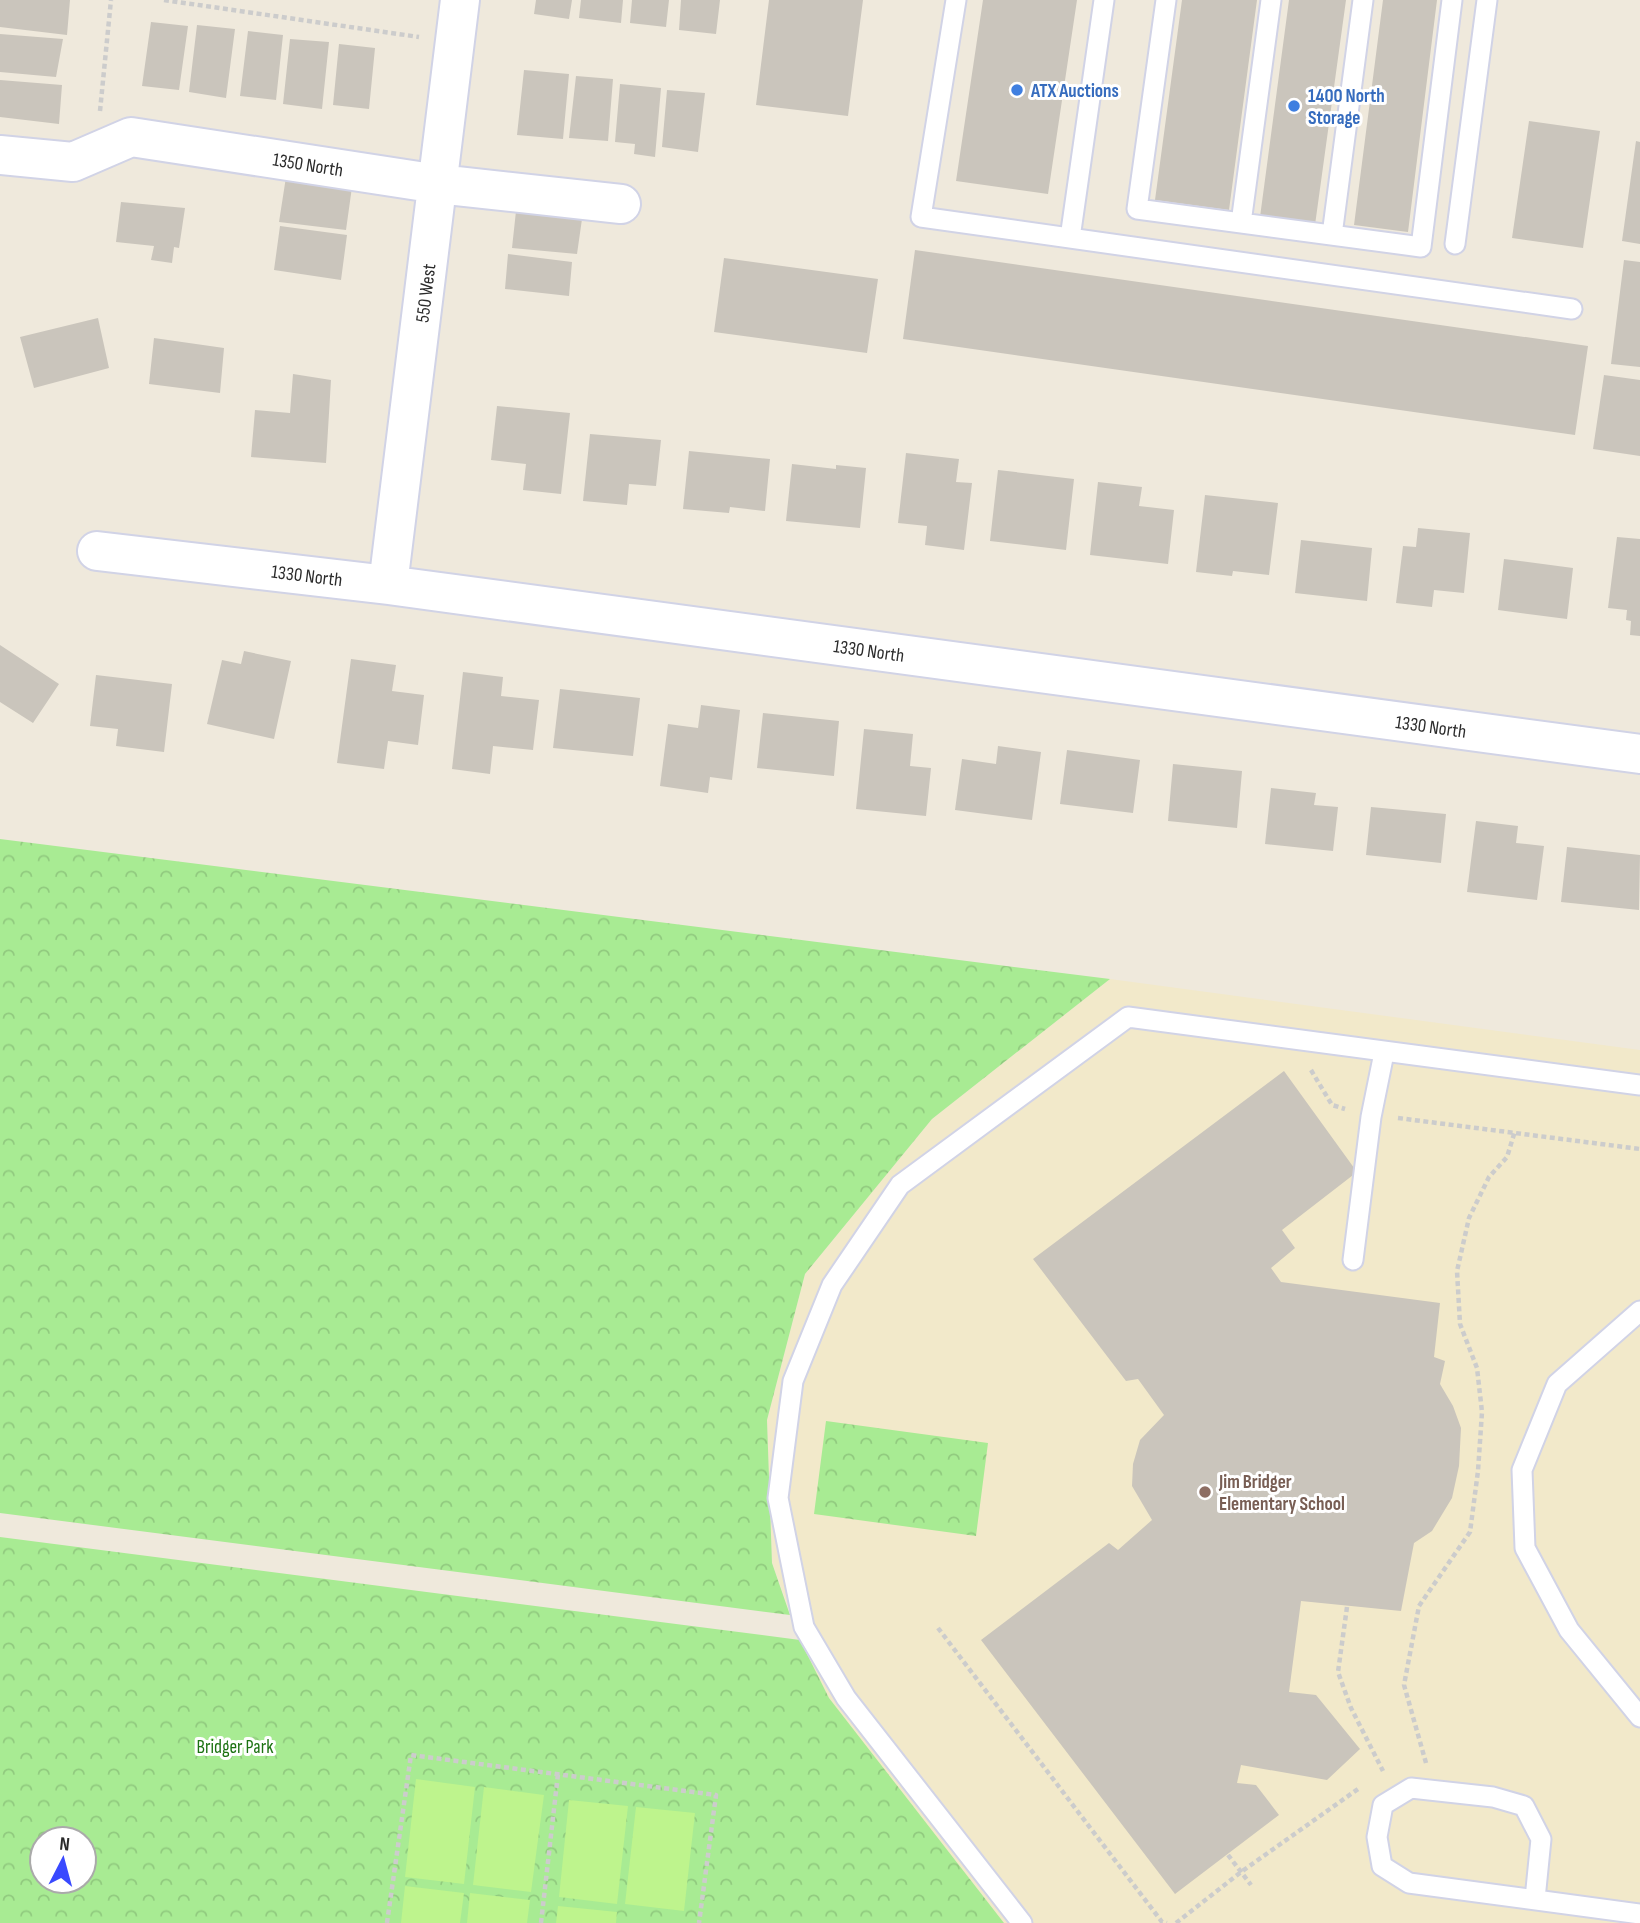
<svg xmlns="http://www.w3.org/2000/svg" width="1640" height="1923" font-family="'Sofia Sans Condensed',sans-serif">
	<defs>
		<pattern id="park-crowns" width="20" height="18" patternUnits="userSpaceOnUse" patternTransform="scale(1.75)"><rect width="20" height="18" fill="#a8eb93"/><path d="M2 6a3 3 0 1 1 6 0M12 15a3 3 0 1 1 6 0" fill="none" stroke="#91ca7f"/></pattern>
	</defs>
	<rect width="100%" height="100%" fill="#efe9dc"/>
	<path fill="#f2e9ca" d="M1110,979L1640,1050V1923H1004L829,1698L800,1640L772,1563L767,1420L805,1274L932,1119Z"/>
	<path fill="url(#park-crowns)" fill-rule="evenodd" d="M0,839L1110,979L932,1119L805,1274L767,1420L772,1563L790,1615L0,1513Z
		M826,1421L988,1443L976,1536L814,1514Z
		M0,1537L800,1640L829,1698L1004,1923H0ZM42,1839H84V1881H42Z"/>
	<path fill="#bef48d" d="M416,1779L475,1787L464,1884L405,1877Z
		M484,1787L544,1795L531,1892L473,1885Z
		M569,1800L628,1806L617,1904L559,1897Z
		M636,1807L695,1813L684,1911L625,1904Z
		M405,1886L464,1893L460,1923H401Z
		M470,1893L530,1900L527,1923H467Z
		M558,1906L617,1912L616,1923H556Z"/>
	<path fill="#cac5bc" d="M0,0H70L67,35L0,27Z
		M536,0H572L569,19L534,14Z
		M581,0H623L621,23L579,18Z
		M632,0H669L666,27L630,23Z
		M681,0H720L716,34L679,30Z
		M769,0H863L848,116L756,105Z
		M983,0H1077L1048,194L956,181Z
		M1182,0H1257L1229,210L1155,200Z
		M1289,0H1346L1315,225L1260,217Z
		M1383,0H1437L1408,232L1354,225Z
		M151,22L188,26L179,90L142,86Z
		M197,25L235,29L226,98L189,92Z
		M248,31L283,35L276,100L240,96Z
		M0,34L63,39L56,77L0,72Z
		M290,39L329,42L322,109L283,104Z
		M339,44L375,48L369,109L333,105Z
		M524,70L569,74L563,139L517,135Z
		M576,76L613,79L608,141L569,138Z
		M0,80L62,85L59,124L0,117Z
		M620,84L661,88L655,157L634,154L635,144L615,142Z
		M667,90L705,93L698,152L662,147Z
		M1529,121L1600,131L1583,248L1512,238Z
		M1636,141L1640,142V244L1622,241Z
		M286,177L352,187L346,230L279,222Z
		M121,202L185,208L179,248L174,247L172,263L151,260L154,246L116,242Z
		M516,211L582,219L577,254L512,248Z
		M280,226L347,235L341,280L274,270Z
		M915,250L1588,346L1575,435L903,339Z
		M508,254L572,262L569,296L505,289Z
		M724,258L878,279L867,353L714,332Z
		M1624,260L1640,262V367L1611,364Z
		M98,318L109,368L34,388L20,337Z
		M154,338L224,348L220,393L149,384Z
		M293,374L331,380L326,463L251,457L255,410L290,413Z
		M1604,375L1640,380V456L1593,449Z
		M497,406L570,413L561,494L523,490L526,464L491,460Z
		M590,434L661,440L656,486L629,484L627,505L583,501Z
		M689,451L770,459L765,511L730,507L729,513L683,509Z
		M906,453L959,459L956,482L972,483L964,550L925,545L927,526L898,523Z
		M792,464L836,469V465L866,468L860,528L786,521Z
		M998,470L1074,479L1066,550L990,541Z
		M1098,482L1142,487L1139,506L1174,510L1168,564L1090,555Z
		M1205,495L1278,503L1269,575L1233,571L1232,576L1196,572Z
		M1418,528L1470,533L1464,593L1434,590L1432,607L1396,603L1403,546L1416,547Z
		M1617,537L1640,539V636L1630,635L1631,621L1626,620L1627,610L1608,608Z
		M1301,540L1372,548L1367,601L1295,593Z
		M1504,559L1573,568L1567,619L1498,610Z
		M0,645L59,684L33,723L0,702Z
		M244,651L291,661L274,739L207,724L222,660L241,664Z
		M351,659L396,665L392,691L424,695L418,745L388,741L384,769L337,763Z
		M463,672L503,677L501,696L539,700L533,750L493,746L490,774L452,769Z
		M96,675L172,684L164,752L116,746L118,729L90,726Z
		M560,689L640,698L633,756L553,748Z
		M701,705L740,710L732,780L710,777L708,793L660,786L668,724L698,728Z
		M763,713L839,721L834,776L757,768Z
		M864,729L913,734L910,766L931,768L926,816L856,809Z
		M998,746L1041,752L1032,820L955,810L962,759L996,764Z
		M1067,750L1140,760L1133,813L1060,804Z
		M1173,764L1242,771L1237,828L1168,821Z
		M1271,788L1316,793L1314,805L1338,807L1333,851L1265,844Z
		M1371,807L1446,814L1441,863L1366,855Z
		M1476,821L1518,826L1516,843L1544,846L1537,900L1467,892Z
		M1567,847L1640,855L1639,910L1561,902Z
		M1284,1071L1357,1172L1282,1230L1295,1248L1271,1268L1281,1282L1440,1303L1434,1357L1445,1361L1440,1384L1453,1406L1461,1428L1459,1466L1452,1498L1432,1531L1414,1543L1401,1611L1301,1601L1289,1692L1316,1695L1360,1749L1327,1780L1241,1765L1237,1783L1256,1785L1279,1815L1175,1894L981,1640L1109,1543L1118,1550L1152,1520L1132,1486L1133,1464L1140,1440L1164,1415L1138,1379L1126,1381L1033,1259Z"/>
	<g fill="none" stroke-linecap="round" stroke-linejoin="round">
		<g stroke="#d1d3e6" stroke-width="23">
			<path id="lane" d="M956,0L921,217L1572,309
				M1166,0L1137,209L1421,247L1452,0
				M1241,223L1271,0
				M1332,235L1363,0
				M1070,238L1104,0
				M1455,244L1487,0
				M1353,1260L1371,1117L1384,1053
				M1640,1311L1557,1384L1522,1470L1525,1548L1569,1630L1640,1717
				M1535,1899L1541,1839L1524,1806L1493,1797L1411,1788L1383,1805L1377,1837L1382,1866L1409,1883L1640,1914
				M1022,1923L846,1698L804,1627L778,1498L793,1381L832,1285L900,1185L1128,1017L1640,1085"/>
		</g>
		<g stroke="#d1d3e6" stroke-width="42">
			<path id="street" d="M0,155L73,162L131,137L438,184L621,204
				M97,551L388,585L1640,754
				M388,585L460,0"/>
		</g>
		<path stroke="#ccc" stroke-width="4.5" stroke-dasharray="5 3.5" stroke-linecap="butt" d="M164,0L419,37
			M100,111L111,0
			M1311,1070L1332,1105L1345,1109
			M1398,1118L1640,1149
			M1347,1607L1338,1672L1351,1708L1383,1771
			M938,1628L1162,1922L1167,1923
			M1426,1763L1404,1685L1419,1606L1470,1532L1478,1471L1482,1412L1477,1368L1460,1324L1457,1271L1469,1218L1489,1177L1507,1157L1515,1131
			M1228,1855L1251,1885
			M387,1923L411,1755L716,1795L699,1923
			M541,1923L558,1774
			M1176,1923L1241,1872L1358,1789"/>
		<use href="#lane" stroke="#fff" stroke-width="19"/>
		<use href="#street" stroke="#fff" stroke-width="38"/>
	</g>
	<g fill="#3f7fe0" stroke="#fff" stroke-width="2.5">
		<circle cx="1017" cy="90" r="7"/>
		<circle cx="1294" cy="106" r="7"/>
	</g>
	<circle fill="#8d6e63" stroke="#fff" stroke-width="2.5" cx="1205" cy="1492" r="7"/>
	<g text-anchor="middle" stroke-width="6" stroke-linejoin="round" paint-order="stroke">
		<g font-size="19" font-weight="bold" fill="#366cbe" stroke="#fff" text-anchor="start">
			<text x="1031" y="97">ATX Auctions</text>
			<text x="1308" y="102">1400 North<tspan x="1308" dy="22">Storage</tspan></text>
		</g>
		<g font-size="19" fill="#2b2b2b" stroke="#fff">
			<text transform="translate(308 164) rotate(9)" y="7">1350 North</text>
			<text transform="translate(425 293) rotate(-83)" y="7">550 West</text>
			<text transform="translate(307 575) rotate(7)" y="7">1330 North</text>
			<text transform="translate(869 650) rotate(8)" y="7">1330 North</text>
			<text transform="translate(1431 726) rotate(8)" y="7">1330 North</text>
		</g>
		<g font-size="19" font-weight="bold" fill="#785e54" stroke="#fff" text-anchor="start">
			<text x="1219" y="1488">Jim Bridger<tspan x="1219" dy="22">Elementary School</tspan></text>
		</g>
		<g font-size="19" fill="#1c7212" stroke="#fff">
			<text x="235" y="1753">Bridger Park</text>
		</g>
	</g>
	<g transform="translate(63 1860) rotate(6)"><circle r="33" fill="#ffffff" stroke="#aaaaaa" stroke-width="2"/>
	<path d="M0-5L12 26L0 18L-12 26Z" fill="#3949ff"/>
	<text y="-10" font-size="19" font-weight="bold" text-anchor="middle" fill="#2b2b2b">N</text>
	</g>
</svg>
